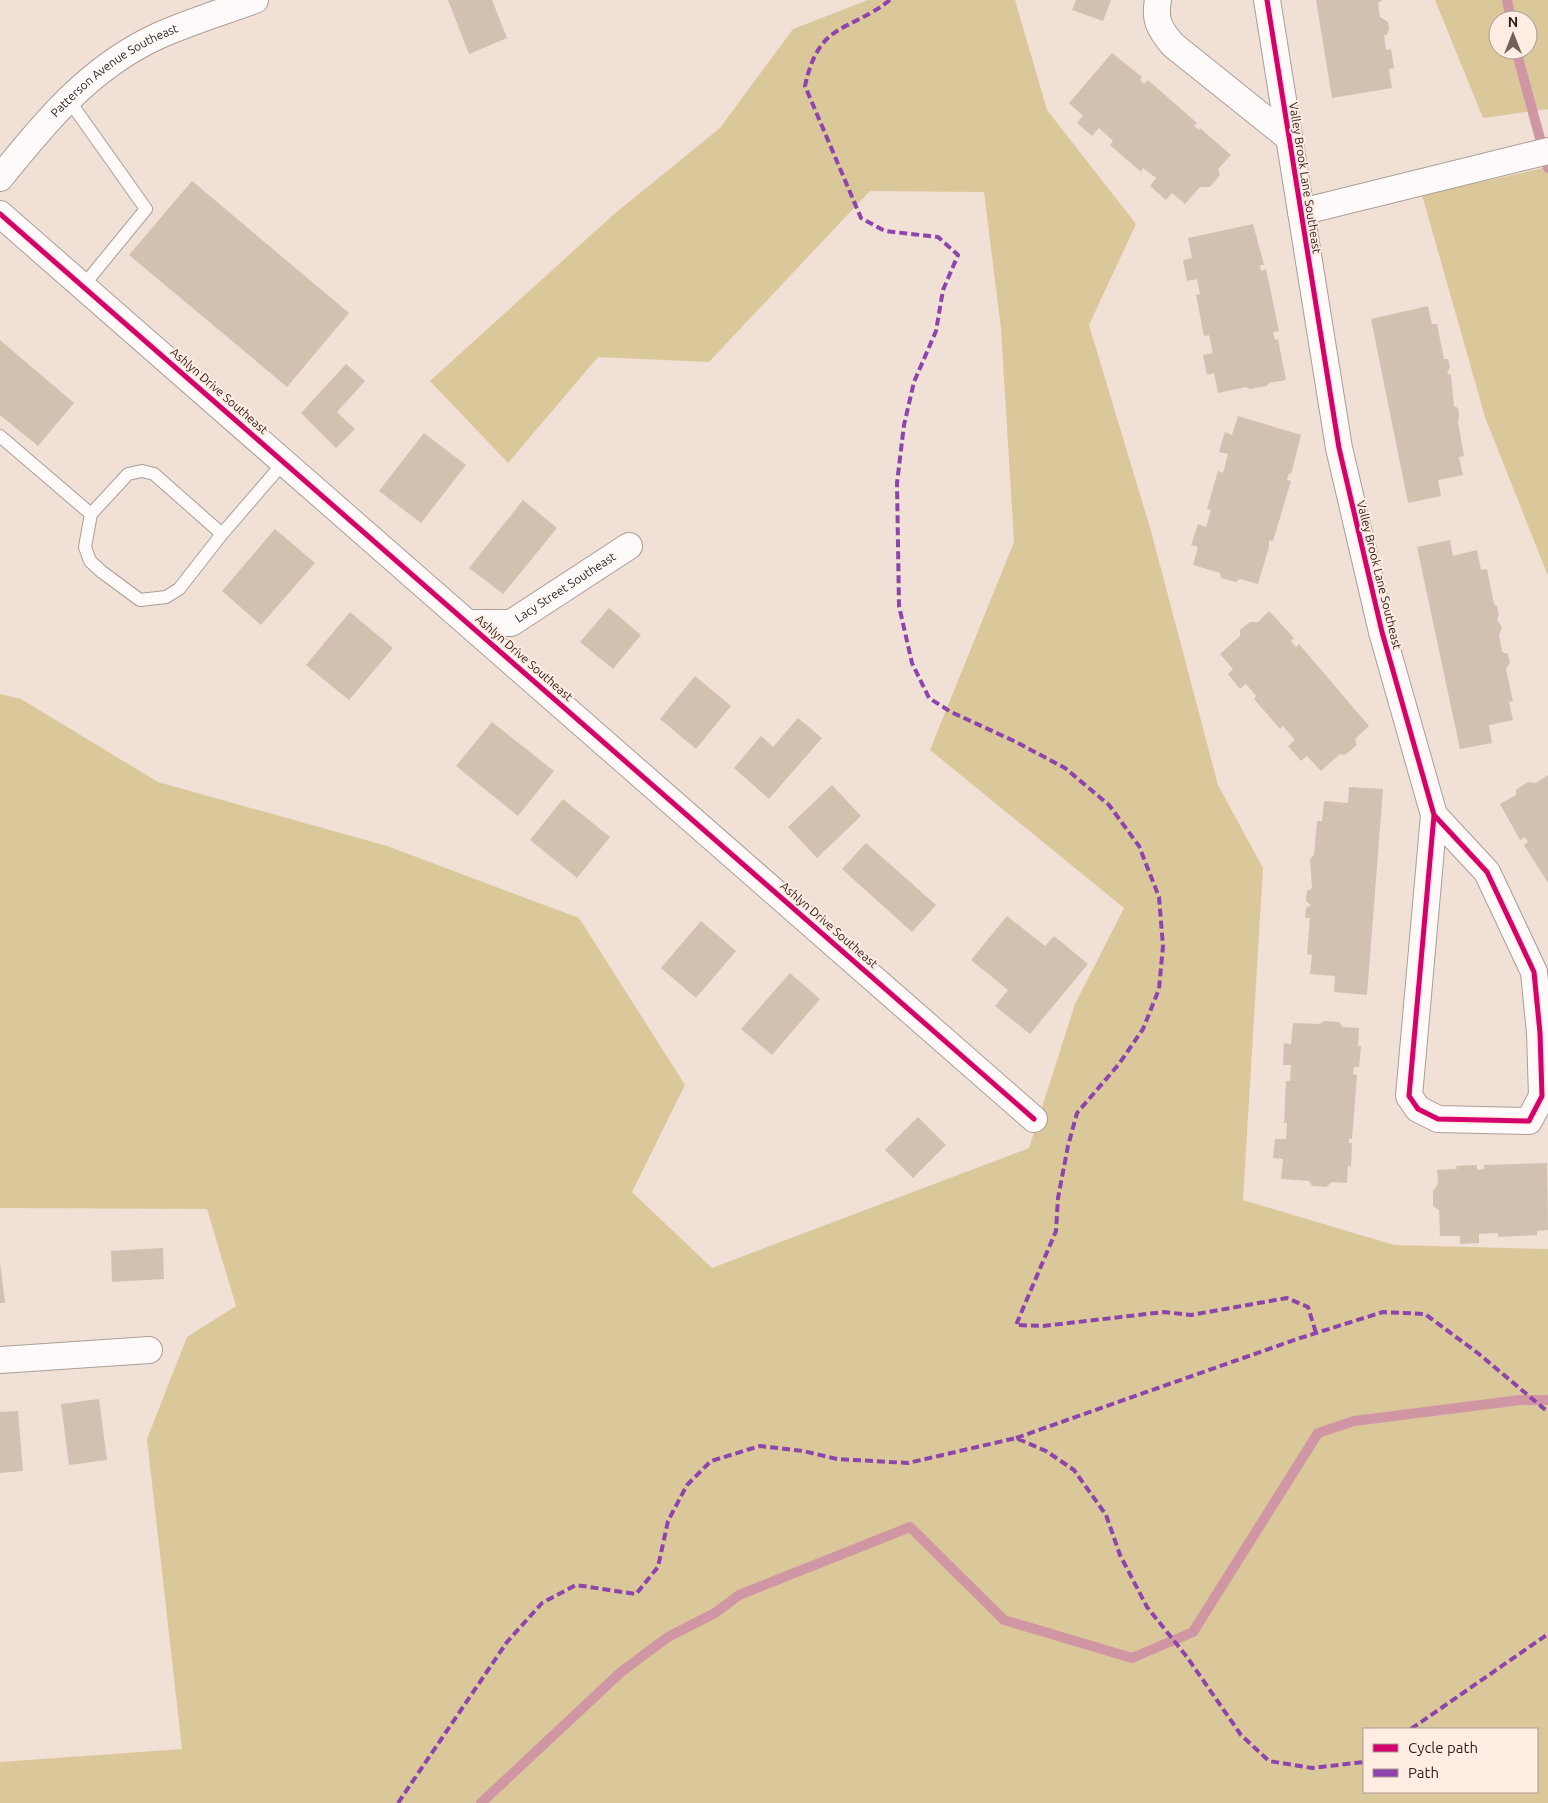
<svg xmlns="http://www.w3.org/2000/svg" width="1548" height="1803" font-family="Ubuntu,sans-serif">
	<rect width="100%" height="100%" fill="#f0e0d6"/>
	<path fill="#dbc89a" fill-rule="evenodd" d="M868,0H1015L1047,110L1136,224L1089,325L1151,531L1218,785L1263,868L1243,1200L1394,1245L1548,1249V1803H0V1762L182,1749L147,1439L187,1337L236,1306L207,1209L0,1208V694L21,699L158,782L387,846L579,918L685,1085L632,1192L712,1268L1029,1148L1075,1004L1124,908L930,750L1014,542L1001,329L984,192L870,191L709,362L598,357L508,463L430,381L613,215L720,128L793,29ZM1364,1729H1537V1792H1364Z
		M1435,0H1548V109L1483,118ZM1498,20H1528V50H1498Z
		M1548,167V576L1485,417L1422,195Z"/>
	<g fill="none" stroke-linecap="round" stroke-linejoin="round">
		<path stroke="#d096a3" stroke-width="10" d="M1507,0L1511,20
			M1516,50L1548,168
			M481,1803L621,1672L668,1637L715,1613L739,1595L910,1527L1004,1620L1132,1658L1193,1632L1318,1433L1354,1421L1520,1400H1548"/>
	</g>
	<path fill="#d2c1b0" d="M448,0H492L507,38L469,54Z
		M1076,0H1111L1103,21L1072,10Z
		M1316,0H1382L1378,3L1380,17L1388,22L1389,29L1387,35H1384L1386,50L1391,49L1394,68L1389,69L1392,88L1332,98Z
		M1112,53L1142,77L1140,80L1144,84L1148,80L1197,123L1194,126L1199,130L1200,128L1231,155L1218,169L1220,175L1210,187H1200L1185,204L1172,193L1166,200L1150,186L1156,178L1143,168L1141,172L1110,145L1113,141L1099,128L1092,136L1077,123L1083,116L1069,103Z
		M192,181L349,313L287,387L129,255Z
		M1253,224L1264,265H1260L1261,271L1266,269L1279,331L1273,332L1275,340L1278,339L1286,380L1269,383L1267,386L1250,389L1246,387L1218,393L1214,373L1207,375L1203,355L1213,353L1209,335L1204,336L1196,295L1200,294L1197,279L1187,281L1183,260L1192,258L1188,238Z
		M1428,306L1432,324H1437L1444,359H1448L1450,367L1447,373L1451,375L1454,406L1458,408L1459,416L1458,422L1464,456L1459,457L1463,475L1438,480L1441,496L1408,503L1371,319Z
		M0,340L74,403L38,446L0,415Z
		M346,364L365,381L337,412L355,429L336,448L301,413Z
		M1238,416L1301,435L1291,474L1289,473L1287,480L1291,481L1273,541L1269,540V547L1258,584L1240,579L1236,582L1221,578L1220,573L1193,565L1198,547L1191,545L1198,524L1206,527L1211,510L1207,509L1218,471L1223,473L1228,454L1219,452L1225,432L1232,435Z
		M424,433L466,465L421,523L379,491Z
		M523,500L557,528L503,594L469,568Z
		M275,529L315,563L261,625L222,591Z
		M1450,540L1453,556L1477,550L1481,570L1487,569L1494,604L1497,606L1499,615L1497,619L1502,628L1499,635L1502,652L1508,654L1510,662L1506,669L1513,701L1509,702L1513,720L1489,725L1492,743L1460,749L1417,547Z
		M609,608L641,635L613,669L580,642Z
		M1269,611L1294,638L1291,641L1296,647L1299,644L1369,726L1355,739L1357,745L1345,755L1340,754L1321,771L1307,756L1301,761L1288,746L1295,740L1283,726L1280,729L1254,699L1256,696L1246,684L1240,689L1228,674L1233,669L1220,654L1240,636V630L1250,622H1258Z
		M350,612L393,648L349,700L306,665Z
		M695,676L731,706L696,749L660,719Z
		M798,718L822,738L769,799L734,768L761,736L773,747Z
		M492,722L554,771L518,816L456,766Z
		M1548,775V883L1524,845L1528,842L1525,837L1520,840L1500,804L1516,795V790L1528,782L1536,783Z
		M832,785L861,816L817,858L788,827Z
		M1349,787L1383,789L1367,995L1334,992L1335,976L1310,974L1312,955L1307,954L1310,918H1305L1306,908L1311,905L1306,901L1307,891L1312,888L1310,859L1314,855L1317,821H1322L1324,801L1348,803Z
		M563,799L610,837L577,878L530,840Z
		M866,843L936,905L912,932L842,869Z
		M1007,916L1045,946L1054,936L1088,964L1030,1034L995,1006L1008,990L971,960Z
		M701,921L736,951L696,998L661,968Z
		M790,973L820,999L772,1055L741,1029Z
		M1324,1021L1339,1022L1343,1027L1359,1028L1358,1046H1361L1359,1067H1354L1353,1074L1357,1075L1352,1139H1349V1143H1352L1351,1167L1348,1166L1347,1183L1332,1182L1326,1187L1312,1186L1309,1181L1281,1179L1283,1159L1273,1158L1275,1139H1286L1287,1123H1284L1286,1081H1290L1291,1065H1283L1284,1043L1291,1044L1293,1023L1319,1024Z
		M918,1117L946,1145L913,1178L885,1150Z
		M1547,1163L1548,1230L1537,1231V1235L1498,1237V1233L1479,1234V1243L1460,1244V1236H1440L1439,1210L1433,1206V1191L1438,1184L1437,1170L1457,1169L1456,1166L1477,1165V1170L1484,1169V1165Z
		M163,1248L164,1279L112,1282L111,1251Z
		M0,1262L5,1303H0Z
		M99,1399L107,1460L69,1465L61,1404Z
		M18,1411L23,1471L0,1473V1412Z"/>
	<g fill="none" stroke-linecap="round" stroke-linejoin="round">
		<g stroke="#ab9e97" stroke-width="14">
			<path id="lane" d="M68,99L146,209L83,286
				M0,436L91,514
				M222,534L179,589L166,597L140,600L102,572L90,561L85,547L91,514L128,474L142,471L154,474L222,534L284,462"/>
		</g>
		<g stroke="#ab9e97" stroke-width="28">
			<g id="street">
				<path d="M1158,0C1154,20 1160,30 1173,45L1289,138"/>
				<path d="M1267,0L1339,448L1382,632L1434,815L1487,872L1534,972L1540,1033L1542,1096L1529,1121L1438,1119L1418,1109L1409,1096L1434,815"/>
				<path id="s1" d="M0,178C45,122 90,67 158,36C189,22 223,12 255,0"/>
				<path d="M1301,212L1548,151"/>
				<path d="M0,214L1034,1119"/>
				<path id="s2" d="M470,623H511L629,546"/>
				<path d="M0,1360L149,1350"/>
			</g>
		</g>
		<use href="#lane" stroke="#fdfaf9" stroke-width="12"/>
		<use href="#street" stroke="#fdfaf9" stroke-width="26"/>
		<path stroke="#8e44ad" stroke-width="4" stroke-dasharray="8 4" stroke-linecap="butt" d="M890,0C848,33 819,21 805,86L861,218L885,231L938,237L958,255L943,290L936,331L914,382L904,425L897,483L899,606L912,663L929,698L951,712L1014,741L1065,768L1109,805L1139,846L1159,897L1163,946L1159,989L1143,1029L1119,1064L1077,1113L1068,1146L1058,1198L1056,1231L1016,1325L1043,1326L1164,1312L1191,1315L1287,1298L1308,1307L1316,1333
			M1016,1438L1297,1339L1383,1312L1425,1314L1479,1354L1548,1412
			M1411,1729L1548,1634
			M398,1803L507,1642L542,1603L576,1585L636,1594L658,1567L668,1521L687,1485L711,1461L760,1446L803,1451L837,1459L908,1463L1016,1438L1046,1451L1074,1470L1106,1515L1120,1555L1147,1607L1187,1657L1241,1735L1269,1761L1312,1768L1364,1762"/>
		<g stroke="#ffece3" stroke-width="8">
			<path id="cycleway" d="M1267,0L1339,448L1382,632L1434,815L1487,872L1534,972L1540,1033L1542,1096L1529,1121L1438,1119L1418,1109L1409,1096L1434,815
				M0,214L1034,1119"/>
		</g>
		<use href="#cycleway" stroke="#d6006c" stroke-width="5"/>
	</g>
	<g text-anchor="middle" stroke-width="4" stroke-linejoin="round" paint-order="stroke">
		<g font-size="12" fill="#291e18" stroke="#ffece3">
			<text dy="4" stroke="none"><textPath href="#s1" startOffset="159">Patterson Avenue Southeast</textPath></text>
			<text transform="translate(1305 178) rotate(81)" y="4">Valley Brook Lane Southeast</text>
			<text transform="translate(219 391) rotate(41)" y="4">Ashlyn Drive Southeast</text>
			<text transform="translate(1379 575) rotate(76)" y="4">Valley Brook Lane Southeast</text>
			<text dy="4" stroke="none"><textPath href="#s2" startOffset="106">Lacy Street Southeast</textPath></text>
			<text transform="translate(524 658) rotate(41)" y="4">Ashlyn Drive Southeast</text>
			<text transform="translate(829 925) rotate(41)" y="4">Ashlyn Drive Southeast</text>
		</g>
	</g>
	<rect x="1363" y="1728" width="175" height="65" fill="#ffece3" stroke="#a99a92"/>
	<rect x="1373" y="1744" width="25" height="8" fill="#d6006c" stroke="#a99a92"/>
	<text x="1408" y="1753" font-size="15" fill="#291e18">Cycle path</text>
	<rect x="1373" y="1769" width="25" height="8" fill="#8e44ad" stroke="#a99a92"/>
	<text x="1408" y="1778" font-size="15" fill="#291e18">Path</text>
	<g transform="translate(1513 35)"><circle r="24" fill="#ffece3" stroke="#a99a92"/>
	<path d="M0-4L9 19L0 12L-9 19Z" fill="#6f625a"/>
	<text y="-8" font-size="14" font-weight="bold" text-anchor="middle" fill="#291e18">N</text>
	</g>
</svg>
